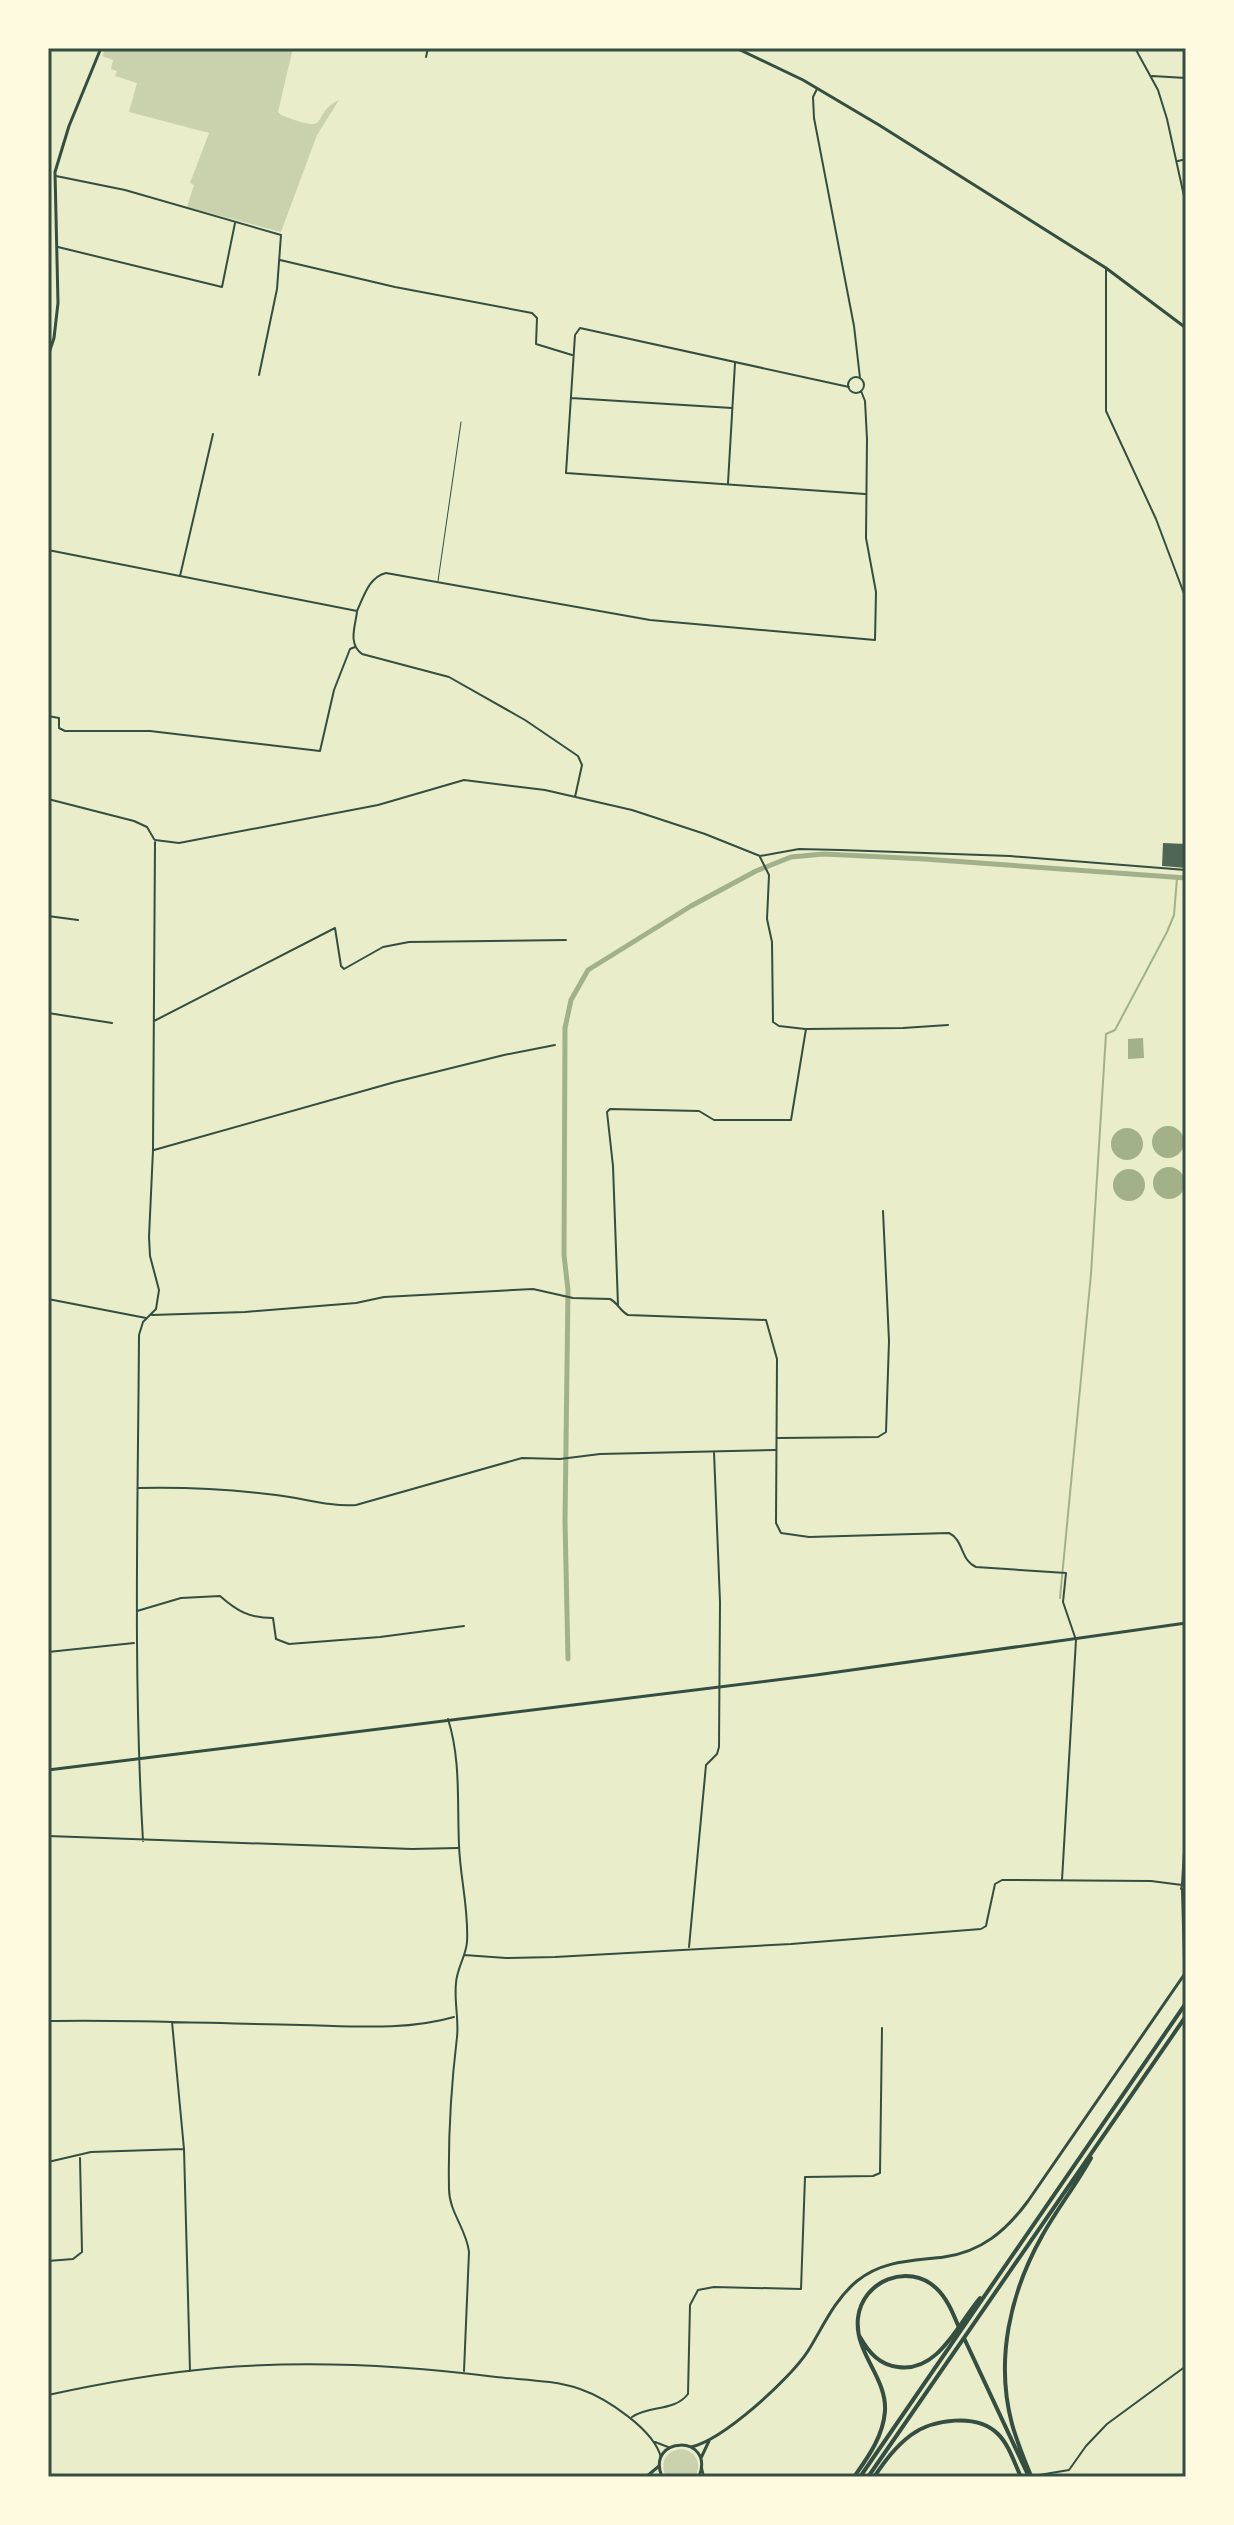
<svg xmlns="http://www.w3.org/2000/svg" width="1234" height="2525" font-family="'Golos Text',sans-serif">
	<rect width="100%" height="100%" fill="#e9edc9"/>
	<path fill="#cad2ad" d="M106,48H293L278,112L281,115C336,136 307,116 339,100L317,135L281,232L187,207L194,185L190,183L209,133L129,112L137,83L115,76L117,71L111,69L113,60L102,56Z
		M682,2449C697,2452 702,2464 695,2477H666C659,2463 666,2450 682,2449Z"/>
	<path fill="#a3b18a" d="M1143,1038L1144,1058L1128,1059V1039Z
		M1152 1142a16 16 0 1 1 32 0a16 16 0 1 1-32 0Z
		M1111 1144a16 16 0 1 1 32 0a16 16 0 1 1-32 0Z
		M1153 1183a16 16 0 1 1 32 0a16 16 0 1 1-32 0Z
		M1113 1185a16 16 0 1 1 32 0a16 16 0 1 1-32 0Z"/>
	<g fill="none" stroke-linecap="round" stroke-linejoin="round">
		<path stroke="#a3b18a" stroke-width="2" d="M1060,1598L1091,1274L1106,1034L1115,1030L1167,932L1174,915L1177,878"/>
		<path stroke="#a3b18a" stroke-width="5" d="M568,1659L565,1521L568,1290L564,1255L565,1028L571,1000L588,970L691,906L756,871L791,857L824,854L924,859L1186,878"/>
	</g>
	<path fill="#4f6655" d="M1163,843L1186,844V868L1162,866Z"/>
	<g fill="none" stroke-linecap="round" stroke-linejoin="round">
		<path stroke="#344e41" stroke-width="1" d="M438,581L461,422"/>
		<path stroke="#344e41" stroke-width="2" d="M1135,48L1158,90L1167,119L1186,205
			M426,57L428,48
			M1152,76L1186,78
			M817,89L813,97L814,118L854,326L860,378
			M1178,161L1186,159
			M56,176L125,190L281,235L277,289L259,375
			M58,247L222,287L235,223
			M280,260L395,287L532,313L537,318L536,344L572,355
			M1106,269V411L1156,519L1186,599
			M848 385a8 8 0 1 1 16 0a8 8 0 1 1-16 0Z
			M849,387L580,328L575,335L566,473L865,494
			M571,398L732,408
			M728,483L735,363
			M48,550L357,611C364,596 369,577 386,573L650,620L875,640L876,592L866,538L867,439L865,401L861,391
			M180,576L213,434
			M357,612C355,627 348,644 362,654L449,677L525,720L578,756L582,765L575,797
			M48,716L59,718V728L65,731H150L320,751L334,690L350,649L355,647
			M48,799L134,821L147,827L154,839
			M155,840L179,843L378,805L464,780L545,790L632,810L705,834L760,856L799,849L841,850L1010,856L1186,870
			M760,857L769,875L767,919L772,942L773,1022L779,1026L805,1029
			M48,916L78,920
			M48,1013L112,1023
			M154,1021L335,928L341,966L344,969L383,947L409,942L566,940
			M154,1150L395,1082L504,1055L555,1045
			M48,1299L146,1318
			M618,1305L613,1166L607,1112L610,1109L699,1111L714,1120H791L806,1029L903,1028L948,1025
			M152,1315L245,1312L356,1303L384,1297L533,1289L573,1298L610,1299C618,1303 620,1311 628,1315L766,1320L777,1359L776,1523L781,1533L809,1537L949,1533C964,1540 960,1560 976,1567L1066,1573L1063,1602L1076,1640L1062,1880
			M778,1438L878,1437L886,1432L889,1341L883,1211
			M138,1488C184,1487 230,1489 276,1495C303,1498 329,1507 356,1505L522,1458L560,1459L600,1454L775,1450
			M137,1611L181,1598L220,1596C237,1611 249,1618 273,1618L276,1639L289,1644L380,1637L464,1626
			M48,1652L134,1643
			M448,1719C461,1760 457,1802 459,1845C460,1877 469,1910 467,1942C466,1956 457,1968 456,1983C454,2001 459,2020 457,2037C451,2087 448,2138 449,2189C449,2212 467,2230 469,2252L464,2371
			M48,1818L50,1836
			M48,1836L412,1849L458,1848
			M143,1841C133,1672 138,1504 139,1335L143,1322L156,1309L159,1290L150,1256L149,1237L153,1150L155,842
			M1182,1884L1186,1818
			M1182,1890L1184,1962
			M689,1947L706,1765L717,1754L719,1747L720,1602L714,1452
			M464,1955L506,1958L555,1957L791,1944L981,1929L986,1926L987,1921L995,1884L1002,1880L1151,1881L1182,1885L1181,1889L1186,1890
			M48,2021C132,2019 217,2024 301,2025C351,2026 406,2031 454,2017
			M172,2022L184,2149L190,2371
			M1186,2037V2038
			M48,2162L91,2152L183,2149
			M48,2261L73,2259L82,2252L80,2158
			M48,2395C103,2383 160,2373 216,2368C311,2360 403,2365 496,2377C524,2380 554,2380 580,2389C606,2398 655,2430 661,2458
			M632,2417C649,2405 674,2412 688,2394L690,2305L698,2290L714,2287L801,2289L805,2177L873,2176L880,2173L882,2028
			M655,2442L668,2447
			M702,2468L704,2477
			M1033,2476L1069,2470L1086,2446L1107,2424L1186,2366
			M1004,2477L1027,2476"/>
		<path stroke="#344e41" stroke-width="3" d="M736,48L803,80L879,125L1106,268L1186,328
			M48,356L54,338L58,303L55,172L69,126L101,48
			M48,1770L816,1675L1186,1623
			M691,2447C723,2440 790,2379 808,2351C823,2327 834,2300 857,2281C883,2260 913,2261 944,2257C981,2252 1006,2231 1028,2201L1186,1972
			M701,2458L709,2441
			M646,2477L659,2466
			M662,2477C645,2435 716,2434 699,2477"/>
		<path stroke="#344e41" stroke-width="4" d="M860,2337C869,2353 880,2365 898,2367C938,2373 958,2324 980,2298
			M964,2338L1029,2477
			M1031,2476C1024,2459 1017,2442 1012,2424C995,2360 1010,2293 1042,2236C1057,2209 1076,2185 1091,2158
			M854,2477C868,2457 883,2437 885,2411C887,2377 854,2353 858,2318C862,2281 908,2262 936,2288C948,2299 954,2316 960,2330
			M860,2477L1186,2003
			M868,2477L1186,2016
			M874,2477C885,2461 895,2447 911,2435C933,2419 977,2413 998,2434C1009,2445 1014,2462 1021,2477"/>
	</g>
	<rect width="1234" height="2525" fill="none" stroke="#fefae0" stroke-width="100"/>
	<rect x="50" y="50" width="1134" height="2425" fill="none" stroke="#344e41" stroke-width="3"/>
</svg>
